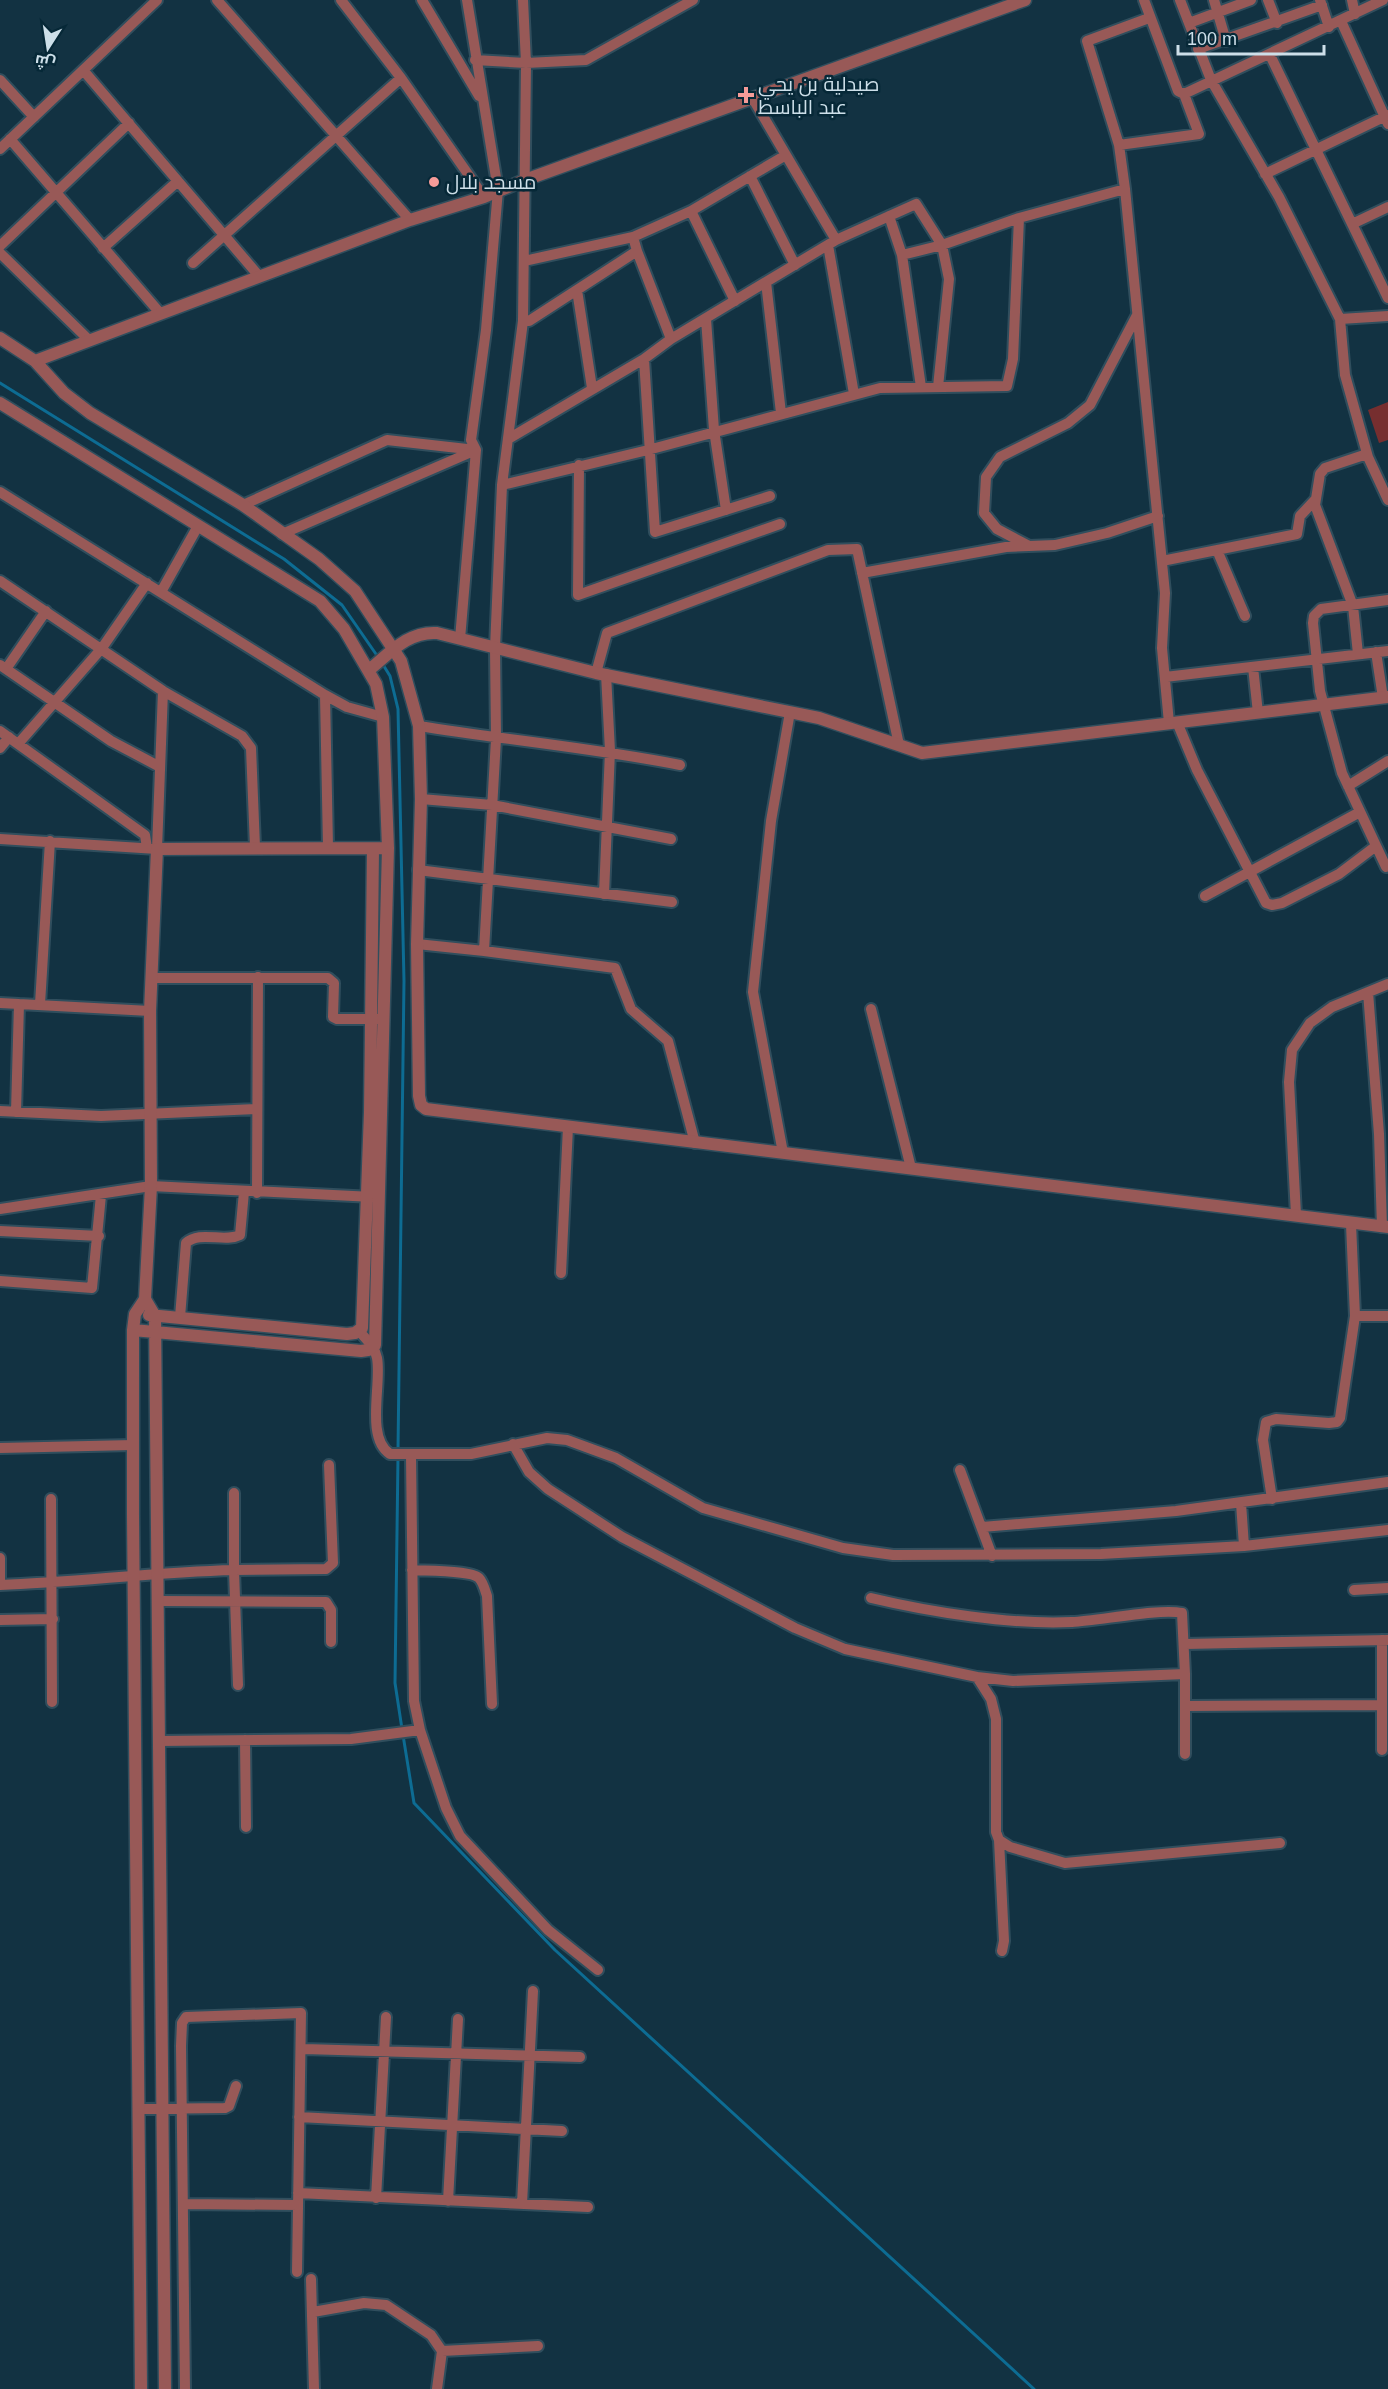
<svg xmlns="http://www.w3.org/2000/svg" width="1388" height="2389" font-family="Arial,Cairo,sans-serif">
	<rect width="100%" height="100%" fill="#123242"/>
	<path fill="#762e2f" d="M1388,402V440L1379,443L1368,410Z"/>
	<g fill="none" stroke-linecap="round" stroke-linejoin="round">
		<path stroke="#0d6c93" stroke-width="3" d="M0,383L284,559L342,605L378,657
			M382,663L390,676L398,709L404,981L398,1450
			M398,1457L395,1683L402,1729
			M403,1735L414,1803L555,1950L1034,2389"/>
		<g stroke="#304e5d" stroke-width="14">
			<path id="minor" d="M217,0L410,220
				M341,0L401,78L484,197
				M422,0L479,96
				M1180,0L1211,80L1279,197L1340,319L1345,375L1368,457L1388,500
				M1214,0L1226,41
				M1268,0L1277,23
				M1320,0L1329,27
				M1352,0L1355,14
				M1149,18L1087,41L1119,145L1125,189L1165,593L1162,648L1169,723
				M1341,21L1388,124
				M1189,23L1251,0
				M1198,49L1322,5
				M1270,55L1388,298
				M475,60L526,63L586,60L693,0
				M83,70L259,276
				M0,80L34,117
				M1184,94L1383,0
				M753,99L836,240
				M10,139L160,313
				M1119,145L1199,134L1184,94L1178,91L1144,0
				M0,149L157,0
				M1265,174L1388,115
				M750,176L795,265
				M691,211L735,301
				M889,216L902,255L921,387
				M1352,224L1388,207
				M633,237L691,211L786,155
				M828,245L854,394
				M0,246L129,123
				M103,248L178,181
				M637,251L671,339
				M0,253L89,340
				M902,255L942,245L1019,218L1125,189
				M193,263L401,78
				M766,282L781,413
				M577,290L592,388
				M706,319L714,430L726,510
				M1340,319L1388,316
				M523,321H529L637,251L633,237L524,261
				M644,359L655,532L770,496
				M510,438L644,359L671,339L836,240L916,204L942,245L949,279L938,387
				M579,465L578,595L780,524
				M502,485L648,450L880,388L1007,386L1013,359L1019,218
				M0,492L325,695L347,707L383,717
				M243,505L387,440L476,450L460,639
				M282,534L476,450L471,440L486,330L498,190L467,0
				M1029,546L997,529L984,513L986,477L1000,457L1068,423L1090,405L1137,315
				M1217,550L1245,616
				M1162,561L1297,534L1300,516L1315,500
				M862,573L1006,547L1055,545L1107,533L1158,516
				M0,581L163,691L242,736L251,748L255,847
				M161,592L198,526
				M1376,652L1383,698
				M1358,654L1353,606L1315,505L1320,474L1325,468L1367,454
				M0,665L111,741L160,767
				M1253,667L1258,713
				M6,669L46,611
				M596,673L607,633L828,550L857,549L899,745
				M1165,677L1388,651
				M325,695L328,847
				M1177,722L1197,770L1266,903L1272,905L1282,903L1339,874L1376,846
				M419,726C506,740 594,748 680,765
				M0,731L145,835L147,848
				M18,744L102,648L147,583
				M0,748L9,737
				M1348,786L1388,761
				M421,799L492,805L671,839
				M0,839L157,849L163,691
				M1386,867L1342,773L1320,691L1313,623L1314,616L1321,609L1388,600
				M418,870L672,902
				M604,894L610,751L606,674
				M1205,896L1360,812
				M417,944L484,951L496,739L495,648L502,485L523,321L526,63L523,0
				M484,951L615,968L631,1009L668,1041L695,1143
				M151,978H328L334,983L333,1017L337,1019H379
				M1368,992L1379,1134L1382,1227
				M0,1003L150,1011
				M40,1004L50,841
				M871,1009L911,1168
				M0,1111L101,1116L257,1109
				M16,1112L19,1004
				M783,1153L753,992L771,821L790,712
				M257,1193L258,977
				M0,1209L151,1186L373,1197
				M1296,1215L1289,1082L1292,1050L1310,1023L1332,1007L1388,984
				M0,1231L99,1236
				M561,1273L568,1127
				M0,1281L92,1288L101,1195
				M1355,1316H1388
				M180,1317L186,1243C200,1230 224,1243 240,1235L244,1192
				M359,1331C366,1339 375,1347 377,1358C382,1383 365,1438 390,1454H471L547,1438L567,1440L616,1458L703,1508L843,1548L893,1555L1101,1554L1244,1546L1388,1530
				M513,1444L529,1472L548,1489L622,1537L795,1628L845,1649L977,1677L1013,1681L1185,1674
				M0,1448L133,1445
				M411,1455L414,1701L420,1730L446,1808L460,1836L548,1930L598,1970
				M960,1470L992,1556
				M234,1493V1570L326,1569L333,1563L329,1465
				M51,1499L52,1702
				M1272,1499L1263,1440L1266,1422L1276,1419L1329,1423L1337,1422L1340,1418L1355,1316L1351,1224
				M1241,1503L1244,1546
				M982,1527L1176,1511L1388,1482
				M0,1558V1585
				M412,1570C425,1571 471,1570 479,1578C483,1582 485,1590 487,1596L492,1704
				M0,1585C78,1582 156,1572 234,1570L238,1685
				M1354,1590L1388,1588
				M871,1598C930,1612 1011,1625 1072,1622C1098,1621 1160,1608 1182,1613L1185,1674V1754
				M158,1601L326,1602L331,1610V1642
				M0,1620L53,1619
				M1185,1644L1388,1640
				M977,1677L991,1699L996,1719V1832L999,1840L1010,1847L1065,1863L1280,1843
				M1185,1706L1382,1705
				M245,1740L246,1827
				M159,1741L351,1739L420,1730
				M1382,1750V1640
				M999,1840L1004,1941L1002,1951
				M304,2049L580,2057
				M139,2109L225,2108L229,2106L236,2086
				M299,2117L562,2131
				M298,2193L588,2207
				M376,2198L386,2017
				M448,2201L458,2019
				M185,2204L298,2205
				M522,2204L533,1991
				M311,2279L314,2389
				M313,2312L364,2303L386,2305L431,2335L442,2351L538,2346
				M185,2389L181,2046L182,2023L186,2017L301,2013L297,2272
				M437,2389L442,2351"/>
		</g>
		<g stroke="#304e5d" stroke-width="15">
			<path id="tertiary" d="M0,338L35,361L64,393L90,413L243,505L319,559L355,591L401,661L419,726L421,799L417,944L419,1096L421,1105L426,1109L1388,1227
				M35,361L410,220L484,197L525,180L1025,0
				M0,403L320,601L344,629L376,684L383,717L388,848L375,1345L368,1350L361,1351L133,1330
				M369,670C390,653 408,631 437,633L596,673L819,718L922,753L1388,697
				M145,1299L155,1316L165,2389
				M149,1315L347,1334L355,1333L362,1328L370,1112L373,849
				M141,2389L133,1515V1330L135,1314L145,1299L151,1186L150,1011L157,849L388,848"/>
		</g>
		<use href="#minor" stroke="#985957" stroke-width="10"/>
		<use href="#tertiary" stroke="#985957" stroke-width="12"/>
	</g>
	<g fill="#f59b98" stroke="#062837" stroke-width="2">
		<path d="M743 86h6v6h6v6h-6v6h-6v-6h-6v-6h6z"/>
		<circle cx="434" cy="182" r="6"/>
	</g>
	<g text-anchor="middle" stroke-width="5" stroke-linejoin="round" paint-order="stroke">
		<g font-size="20" fill="#cddfe9" stroke="#062837" text-anchor="start">
			<text x="758" y="91">صيدلية بن يحي<tspan x="758" dy="23">عبد الباسط</tspan></text>
			<text x="446" y="189">مسجد بلال</text>
		</g>
	</g>
	<g transform="translate(48 48) rotate(192)" stroke="#062837" stroke-width="4.5" paint-order="stroke">
	<path d="M0-4.5L10 22L0 15L-10 22Z" fill="#cddfe9"/>
	<text y="-9" font-size="16" font-weight="bold" text-anchor="middle" fill="#cddfe9">ش</text>
	</g>
	<path d="M1178 45v9h146v-9" fill="none" stroke="#cddfe9" stroke-width="3"/>
	<text x="1187" y="45" font-size="18" fill="#cddfe9" stroke="#062837" stroke-width="4.5" paint-order="stroke">100 m</text>
</svg>
